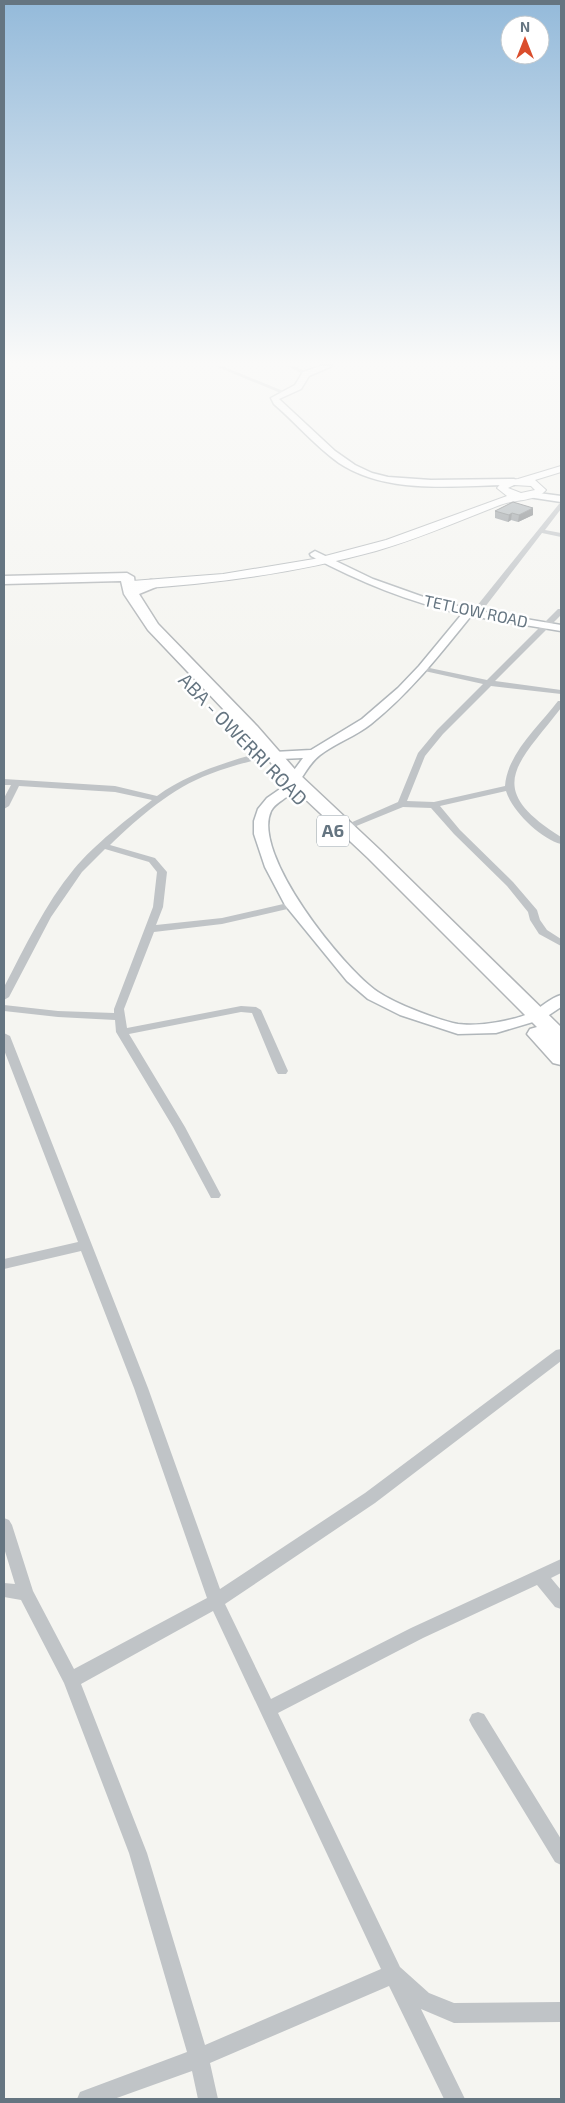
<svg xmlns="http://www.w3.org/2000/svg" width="565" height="2103" font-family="'Exo 2',sans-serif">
	<rect width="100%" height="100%" fill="#f5f5f1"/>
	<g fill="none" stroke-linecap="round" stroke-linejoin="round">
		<g stroke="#b0b6ba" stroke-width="3">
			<path id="secondary" d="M321,366H332L309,376L301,389L279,399L335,451L355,465L372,473L388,477L431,480L514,479L519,482L514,485C457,485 389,496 339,463C315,446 296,423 274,404L271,398L295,385L303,372Z
				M531,492L561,496V502L528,497L526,495Z
				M315,551L373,579L432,600L479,611L561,625V631L471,616C440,654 410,693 371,724C356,736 336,743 320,755C307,765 301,782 290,794C284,800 275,803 271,811C251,854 343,968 378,992C396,1004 437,1020 458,1024C478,1027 514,1021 532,1012C542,1007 550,998 561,995V1007L543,1019L496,1033L458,1034L400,1015L368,999L347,981L285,905L265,867L254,834V821L258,809L267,798L280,789L303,758L259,760L255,759L253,756L255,753L311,750L362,719L398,688L419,666L462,614C409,602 359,582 311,556L310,554Z"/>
		</g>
		<g stroke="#b1b6b9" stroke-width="2">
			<path id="primary" d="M561,466V472L535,480L546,490C536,502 514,499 500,505C459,521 418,539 376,551C296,573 215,584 132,589L126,585L132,581L223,574L314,559L386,540L507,496L497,488L503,481L518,479ZM514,485L531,486L535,490L521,493L508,488Z"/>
		</g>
		<g stroke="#b1b5b8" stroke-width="3">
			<path id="highway" d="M127,573L134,577L135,585L151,580L156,581L158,584L156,587L139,594L158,624L257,726L299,774L380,850L561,1027V1065L553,1063L527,1034L530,1029L537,1027L368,858L287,782L245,732L148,630L124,594L121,581L4,584V576Z"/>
		</g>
		<path fill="#c0c4c7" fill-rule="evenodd" d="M215,366H222L288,393L283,394Z
			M288,366H295L309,374L304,375Z
			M561,503V509L545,530L561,533V537L542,533L478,616H472V612L559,504Z
			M558,609H561V615L495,681L561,690V694L491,686L443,734L425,756L407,801L434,802L505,786C507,754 539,726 558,701H561V708C517,765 483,788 561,837V844C541,839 512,811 506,791L440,806L460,830L513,882L537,910L540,920L547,930L561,939V946L539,934L530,920L528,912L507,886L454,834L431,808L403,807L349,829L346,830L341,827L398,802L418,753L437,730L483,684L420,670V666L487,680Z
			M259,753L262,754V758C245,763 227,767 210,774C172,788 139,817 110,845L155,858L167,872L163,907L156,925L222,918L292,902L297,905L296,907L222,924L154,932L124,1009L127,1028L241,1006L256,1007L261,1010L288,1071L286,1074H278L276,1071L252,1013L241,1012L129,1034L185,1127L221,1195L219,1198H211L173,1127L116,1032L115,1020L58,1017L4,1011V1005L58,1011L114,1013V1009L153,907L157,872L149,862L105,849L82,872L51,917L9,997L4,1000V987C25,947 45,904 74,869C94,845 127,819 152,800L115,792L19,786L9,806L4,809V798L11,785H4V779L115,786L157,796C187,774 223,763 259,753Z
			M4,1033L10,1036L148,1388L220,1589L365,1493L556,1350L561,1349V1361L375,1503L225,1604L271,1699L411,1628L561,1559V1573L551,1578L561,1590V1609L555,1607L537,1585L423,1638L278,1713L400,1967L429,1993L454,2003L561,2002V2022L454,2023L421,2009L465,2099H444L389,1986L210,2063L218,2099H198L192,2071L114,2099H77L80,2092L187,2052L129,1853L64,1683L21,1600L4,1597V1583L15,1584L4,1548V1518L9,1520L12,1525L33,1591L74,1669L207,1598L134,1388L81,1251L4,1269V1259L78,1242L4,1050ZM213,1611L381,1969L205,2045L147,1853L81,1684Z
			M478,1712L484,1714L561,1839V1865L555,1862L472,1726L469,1720L472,1714Z"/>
		<use href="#secondary" fill="#fff" fill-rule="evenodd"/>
		<use href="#primary" fill="#fff" fill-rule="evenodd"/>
		<use href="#highway" fill="#fff" fill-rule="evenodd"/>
	</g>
	<path fill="#90969a" d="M495,511L533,515L518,522L511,520L508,522L495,518Z"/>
	<path fill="#757a7d" d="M533,508V515L518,522L519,515Z
		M512,513L511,520L508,522L509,515Z"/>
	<path fill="#a7afb3" stroke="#757a7d" d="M513,502L533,508L519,515L512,513L509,515L495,511Z"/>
	<linearGradient id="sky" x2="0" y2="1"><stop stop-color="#94bada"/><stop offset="0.55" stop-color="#fafaf9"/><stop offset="1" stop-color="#fafaf9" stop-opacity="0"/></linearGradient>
	<rect width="565" height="660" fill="url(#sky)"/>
	<g text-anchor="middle" stroke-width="5" stroke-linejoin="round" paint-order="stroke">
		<g font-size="16" fill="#657581" stroke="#fff">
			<text transform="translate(476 611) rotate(12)" y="6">TETLOW ROAD</text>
		</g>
		<rect fill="#fff" stroke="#939ea7" stroke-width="1" x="317" y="815.5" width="32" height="31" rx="4"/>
		<g font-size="18" font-weight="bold" fill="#657581">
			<text x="333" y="837">A6</text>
		</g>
		<g font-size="19" fill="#657581" stroke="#fff">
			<text transform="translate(243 739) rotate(46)" y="7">ABA - OWERRI ROAD</text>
		</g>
	</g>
	<rect width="565" height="2103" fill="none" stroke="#657581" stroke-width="10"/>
	<g transform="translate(525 40)"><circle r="24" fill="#ffffff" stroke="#c1c8cd"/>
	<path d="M0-4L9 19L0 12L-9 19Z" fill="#da4d2c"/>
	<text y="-8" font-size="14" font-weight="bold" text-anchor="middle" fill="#657581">N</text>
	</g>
</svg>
